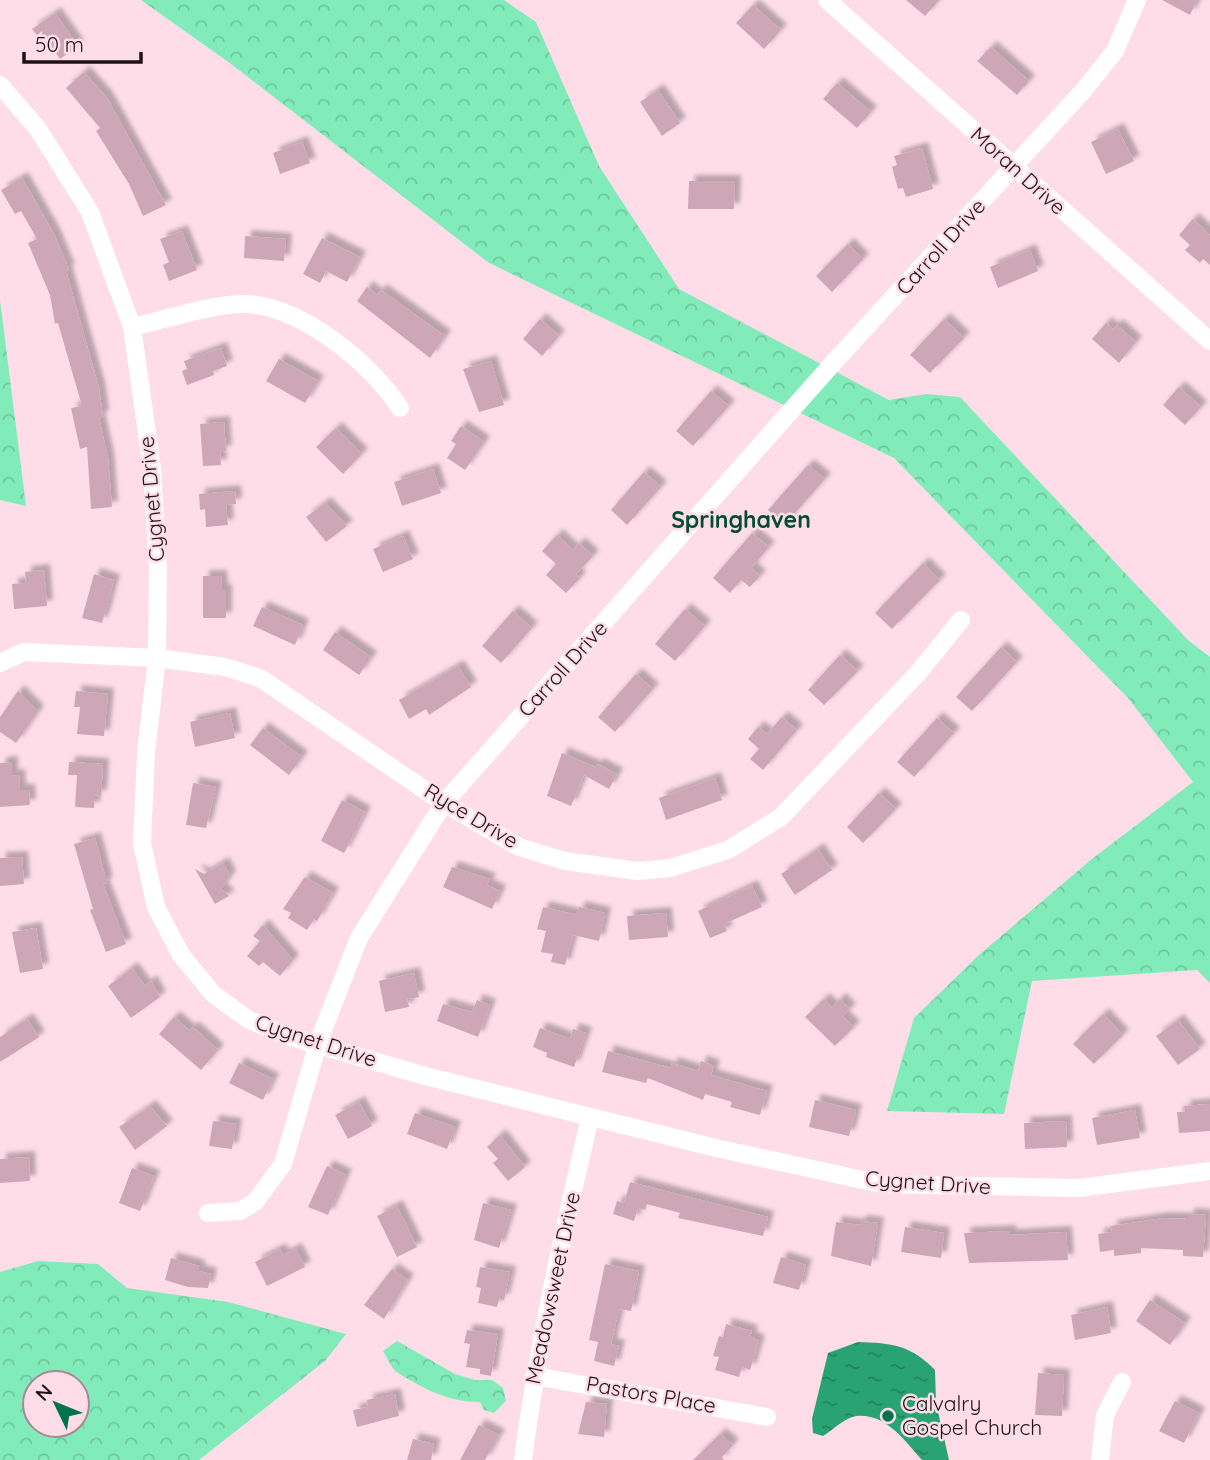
<svg xmlns="http://www.w3.org/2000/svg" width="1210" height="1460" font-family="Quicksand,sans-serif">
	<defs>
		<pattern id="forest-crowns" width="20" height="18" patternUnits="userSpaceOnUse" patternTransform="scale(1.75)"><rect width="20" height="18" fill="#82ebba"/><path d="M2 6a3 3 0 1 1 6 0M12 15a3 3 0 1 1 6 0" fill="none" stroke="#70c89f"/></pattern>
		<pattern id="water-ripples" width="26" height="14" patternUnits="userSpaceOnUse" patternTransform="scale(1.75)"><rect width="26" height="14" fill="#29a374"/><path d="M2 4q2-2 4 0t4 0M15 11q2-2 4 0t4 0" fill="none" stroke="#23835e"/></pattern>
		<filter id="shadow"><feDropShadow dx="6" dy="-6" stdDeviation="2" flood-color="#0004"/></filter>
	</defs>
	<rect width="100%" height="100%" fill="#fedde9"/>
	<path fill="url(#forest-crowns)" fill-rule="evenodd" d="M141,0H504L536,22L599,166L679,289L889,400L926,394L960,397L1188,640L1210,657V983L1197,970L1032,981L1004,1114L887,1111L914,1018L980,954L1093,858L1193,782L1128,698L894,458L489,263L227,61Z
		M0,300L26,506L0,500Z
		M38,1261L98,1264L127,1288L228,1302L346,1334L325,1361L199,1460H0V1272ZM35,1383H77V1425H35Z
		M397,1341L455,1374L475,1380H492L503,1388L506,1401L494,1413L484,1410L480,1402C448,1402 424,1389 398,1373C392,1370 387,1357 383,1351Z"/>
	<path fill="url(#water-ripples)" d="M858,1342C892,1343 911,1345 935,1370L936,1403L949,1460H922C905,1441 886,1413 856,1416C844,1418 833,1430 823,1436L813,1433L812,1419L828,1353Z"/>
	<path fill="#cea7b6" filter="url(#shadow)" d="M906,0H939L925,16Z
		M1162,0H1197L1190,15Z
		M753,5L781,30L764,49L736,23Z
		M55,13L78,46L60,59L46,39L42,42L32,29Z
		M991,47L1029,81L1017,95L977,61Z
		M84,72L107,98L166,205L143,216L129,184L96,131L100,128L66,88Z
		M837,83L871,112L857,128L823,99Z
		M658,90L680,123L662,136L640,102Z
		M1118,129L1134,161L1106,174L1091,142Z
		M302,142L310,163L280,174L273,153Z
		M922,148L933,189L906,197L903,188L898,189L892,167L897,165L894,156Z
		M22,178L54,234L69,270L66,271L99,388L103,416L99,418L108,458L112,507L91,509L87,447L80,449L71,408L82,406L58,323L55,324L50,295L28,243L37,239L21,211L15,214L1,190Z
		M689,181H735L734,209H688Z
		M1193,219L1210,235V265L1203,259L1200,263L1185,250L1190,245L1179,235Z
		M182,231L197,270L169,281L163,265L169,262L160,239Z
		M245,236L286,239L284,261L244,258Z
		M322,238L360,257L347,282L326,271L320,283L303,274Z
		M848,244L863,259L832,292L816,276Z
		M1030,250L1038,271L998,288L990,267Z
		M367,287L377,295L381,290L445,336L430,358L357,301Z
		M540,319L559,336L542,356L523,339Z
		M944,319L964,338L930,373L910,355Z
		M1106,323L1113,329L1117,325L1136,342L1119,363L1092,339Z
		M221,348L227,366L213,371L214,375L187,385L182,371L187,369L184,361Z
		M279,359L318,381L305,403L266,381Z
		M491,361L504,405L479,412L463,369Z
		M1179,387L1201,407L1185,425L1163,405Z
		M711,391L729,406L693,446L676,431Z
		M224,422L226,451L220,452L221,465L203,466L200,424Z
		M461,426L484,442L465,470L447,458L456,444L451,441Z
		M336,428L362,454L343,474L316,447Z
		M808,465L825,479L785,524L768,510Z
		M433,469L441,493L402,506L394,482Z
		M644,472L661,487L627,525L611,510Z
		M235,491L236,504L226,505L228,525L206,527L205,509L200,510L199,494Z
		M325,503L347,526L326,542L306,517Z
		M752,533L769,547L751,568L760,576L750,587L741,580L730,593L713,578Z
		M557,535L573,550L579,543L593,556L576,574L580,578L566,593L546,575L556,564L542,551Z
		M403,536L413,559L383,572L373,549Z
		M923,563L940,580L892,629L875,613Z
		M44,570L47,606L14,609L12,584L26,583L25,572Z
		M94,574L114,580L102,623L82,618Z
		M203,576H221L222,590H226V618H203Z
		M262,607L303,625L295,645L253,626Z
		M685,609L705,626L675,661L655,644Z
		M513,611L532,628L501,663L482,646Z
		M335,632L371,657L359,675L323,650Z
		M1001,647L1017,662L972,711L956,697Z
		M840,655L858,671L824,705L808,690Z
		M458,666L471,687L429,715L426,709L409,719L399,700Z
		M636,674L653,689L615,732L598,717Z
		M18,691L38,711L16,743L0,732V717Z
		M76,691L108,694L104,736L77,734L80,707H74Z
		M230,713L235,738L195,747L190,722Z
		M782,717L797,730L763,770L750,759L759,749L748,739L758,727L767,734Z
		M937,718L954,733L914,777L897,762Z
		M263,728L302,757L289,775L250,745Z
		M562,753L596,767L598,764L617,774L609,789L584,775L571,806L547,796Z
		M12,762V776L19,775L20,790H29L30,805L0,807V763Z
		M69,762L103,764L101,796L95,795L94,808L75,807L77,775H68Z
		M715,778L722,800L666,820L659,798Z
		M193,783L216,787L206,828L186,825Z
		M879,793L896,809L863,843L847,827Z
		M342,800L365,812L344,853L321,841Z
		M95,838L107,883L103,884L126,944L106,952L90,910L93,909L74,844Z
		M818,849L832,870L795,895L781,874Z
		M22,857L24,884L0,886V858Z
		M223,863L230,876L221,889L229,896L215,904L195,869L204,874Z
		M452,867L490,879L487,885L500,891L492,909L443,887Z
		M305,877L333,893L317,921L314,919L307,930L288,918L291,913L283,909Z
		M752,886L762,907L724,924L727,931L710,938L698,911Z
		M543,907L577,915L579,907L605,913L599,941L573,935L565,965L551,962L553,954L541,952L546,931L537,929Z
		M666,913L668,937L629,940L627,916Z
		M263,925L293,960L280,976L263,962L259,966L247,956L260,941L253,936Z
		M36,928L43,969L20,973L12,932Z
		M132,968L145,986L151,981L160,997L131,1018L108,986Z
		M414,973L419,997L407,999L409,1007L385,1012L379,981Z
		M824,999L832,1007L840,999L850,1009L843,1016L854,1027L835,1046L805,1017Z
		M477,1000L490,1005L478,1037L437,1021L443,1004L472,1012Z
		M1103,1014L1123,1035L1094,1064L1073,1044Z
		M174,1017L190,1031L193,1027L218,1050L201,1070L159,1034Z
		M27,1019L39,1037L0,1062V1037Z
		M1178,1020L1200,1049L1178,1065L1156,1036Z
		M540,1028L570,1039L573,1029L586,1033L574,1067L546,1057L547,1053L533,1047Z
		M608,1051L671,1068L672,1063L698,1071L701,1061L714,1066L711,1075L767,1091L760,1115L730,1107L732,1102L705,1094L703,1100L648,1078L646,1083L602,1072Z
		M239,1063L273,1079L263,1100L229,1083Z
		M815,1100L856,1110L849,1136L809,1127Z
		M359,1102L372,1126L348,1139L335,1115Z
		M1210,1104V1131L1179,1133L1177,1112H1185L1184,1106Z
		M150,1106L167,1126L135,1150L119,1127Z
		M1135,1110L1140,1138L1097,1145L1092,1118Z
		M415,1113L455,1127L447,1149L407,1134Z
		M213,1121L236,1124L232,1149L209,1146Z
		M1066,1121L1067,1147L1025,1149L1024,1123Z
		M500,1135L525,1167L508,1181L493,1163L498,1159L487,1147Z
		M29,1157L30,1181L0,1183V1159Z
		M327,1166L346,1175L328,1215L308,1207Z
		M132,1168L154,1176L140,1211L119,1203Z
		M630,1182L768,1217L763,1236L678,1218L680,1213L647,1204L645,1210L638,1208L634,1221L613,1214L617,1201L624,1203Z
		M483,1203L511,1210L499,1248L474,1240Z
		M397,1206L417,1247L397,1257L377,1216Z
		M1188,1214L1206,1215L1203,1257L1183,1256V1250L1141,1248V1253L1114,1256V1250L1100,1252L1098,1234L1112,1232L1111,1226L1164,1218L1188,1219Z
		M860,1221L878,1223L871,1266L831,1256L836,1222L860,1225Z
		M905,1227L944,1233L941,1258L901,1252Z
		M1010,1231V1235L1066,1232L1068,1260L969,1263L964,1233Z
		M280,1249L283,1255L296,1249L305,1267L267,1286L255,1262Z
		M781,1257L806,1265L799,1290L773,1283Z
		M171,1258L199,1266V1271L211,1274L208,1288L188,1287L165,1280Z
		M605,1264L639,1271L631,1311L619,1309L611,1344L619,1346L614,1366L594,1361L598,1342L589,1340Z
		M480,1267L510,1272L504,1300L499,1299L497,1307L478,1303L481,1288L476,1287Z
		M392,1269L408,1280L384,1319L364,1305Z
		M1150,1300L1185,1323L1170,1345L1136,1321Z
		M1107,1307L1111,1333L1075,1340L1071,1315Z
		M726,1324L752,1331L750,1337L759,1341L750,1370L742,1367L739,1377L715,1370L719,1357L713,1356L719,1336L723,1337Z
		M467,1330L498,1334L491,1376L480,1374V1369L466,1367L470,1344L464,1343Z
		M1038,1373L1064,1375L1062,1416L1035,1415Z
		M395,1394L399,1416L357,1427L353,1410L368,1407L367,1400Z
		M1175,1401L1199,1413L1184,1443L1159,1431Z
		M586,1402L607,1404L604,1437L578,1434Z
		M479,1425L499,1435L485,1460H460Z
		M720,1434L733,1445L722,1457L724,1460H693Z
		M413,1439L434,1444L431,1460H407Z"/>
	<g fill="none" stroke-linecap="round" stroke-linejoin="round">
		<path stroke="#fff" stroke-width="18" d="M827,0L1210,341
			M0,85L38,129L90,212L132,327L152,469L158,568L157,658L146,752L142,843L156,907L181,955L213,994L249,1020L288,1036L425,1076L716,1148L881,1184L1079,1188L1210,1171
			M132,327C164,320 212,304 243,304C299,304 371,363 400,408
			M0,663L24,652L157,658L225,667L260,678L444,803L519,847L565,861L638,871L670,868L728,850L781,817L918,673L961,620
			M208,1213L240,1211L255,1202L283,1164L318,1043L359,938L444,803L834,362L1083,91L1115,51L1137,0
			M534,1376L767,1417
			M523,1460C538,1344 563,1232 590,1118
			M1100,1460L1105,1415L1122,1382"/>
	</g>
	<circle fill="#00734e" stroke="#fedde9" stroke-width="2.5" cx="888" cy="1416" r="7"/>
	<g text-anchor="middle" stroke-width="5" stroke-linejoin="round" paint-order="stroke">
		<g font-size="21" fill="#1f1117" stroke="#fedde9">
			<text transform="translate(1018 171) rotate(42)" y="7">Moran Drive</text>
			<text transform="translate(941 247) rotate(-48)" y="7">Carroll Drive</text>
			<text transform="translate(152 499) rotate(-95)" y="7">Cygnet Drive</text>
			<text transform="translate(563 669) rotate(-48)" y="7">Carroll Drive</text>
			<text transform="translate(471 816) rotate(31)" y="7">Ryce Drive</text>
			<text transform="translate(316 1041) rotate(18)" y="7">Cygnet Drive</text>
			<text transform="translate(928 1183) rotate(4)" y="7">Cygnet Drive</text>
			<text transform="translate(553 1288) rotate(-78)" y="7">Meadowsweet Drive</text>
			<text transform="translate(651 1395) rotate(10)" y="7">Pastors Place</text>
		</g>
		<g font-size="21" fill="#1f1117" stroke="#fedde9" text-anchor="start">
			<text x="902" y="1411">Calvalry<tspan x="902" dy="24">Gospel Church</tspan></text>
		</g>
		<g font-size="23" font-weight="bold" fill="#014c32" stroke="#fedde9">
			<text x="741" y="528">Springhaven</text>
		</g>
	</g>
	<g transform="translate(56 1404) rotate(313)"><circle r="33" fill="#fedde9" stroke="#a58b95" stroke-width="2"/>
	<path d="M0-5L12 26L0 18L-12 26Z" fill="#00734e"/>
	<text y="-10" font-size="19" font-weight="bold" text-anchor="middle" fill="#1f1117">N</text>
	</g>
	<path d="M24 52v10h117v-10" fill="none" stroke="#1f1117" stroke-width="3.5"/>
	<text x="35" y="52" font-size="21" fill="#1f1117" stroke="#fedde9" stroke-width="5" paint-order="stroke">50 m</text>
</svg>
